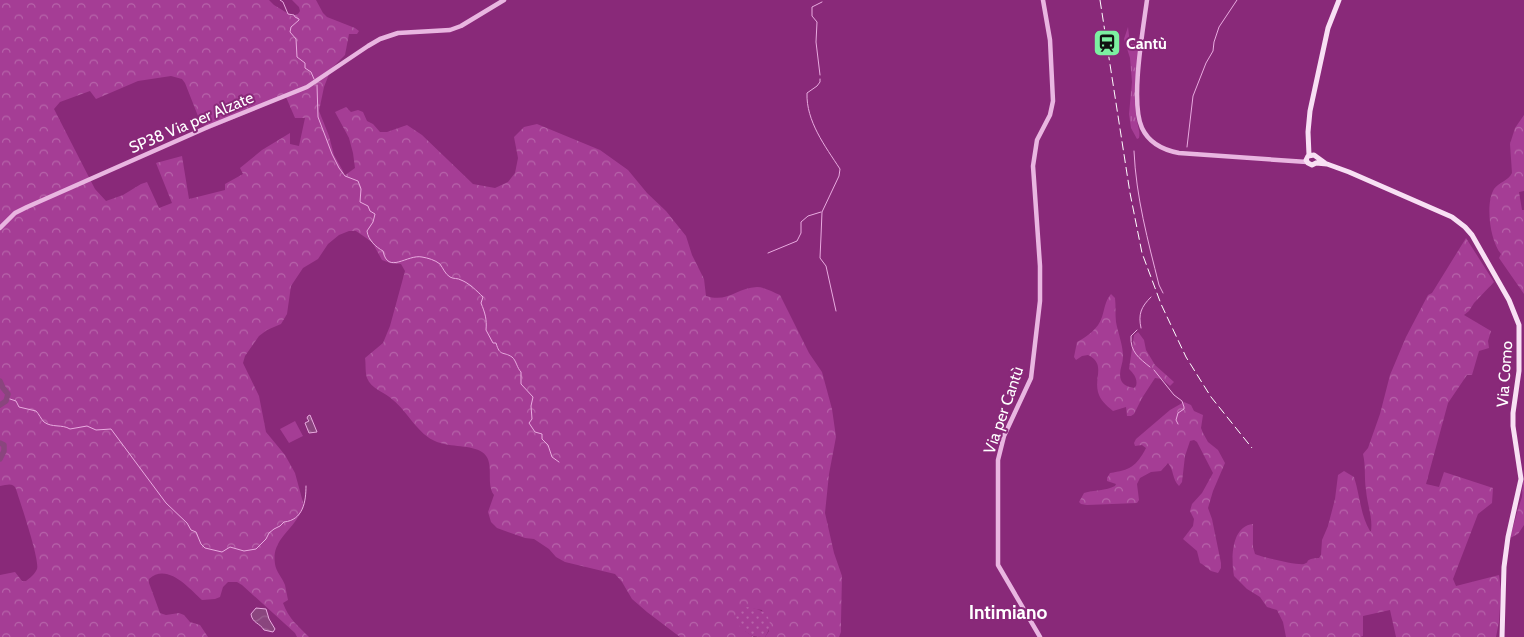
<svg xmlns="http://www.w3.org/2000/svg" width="1524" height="637" font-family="Cabin,sans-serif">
	<defs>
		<pattern id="grass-tufts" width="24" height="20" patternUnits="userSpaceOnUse" patternTransform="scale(1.25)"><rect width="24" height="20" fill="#a53d95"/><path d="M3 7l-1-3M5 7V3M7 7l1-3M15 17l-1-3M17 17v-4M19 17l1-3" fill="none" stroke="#b764aa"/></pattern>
		<pattern id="forest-crowns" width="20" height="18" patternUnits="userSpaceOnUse" patternTransform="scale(1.25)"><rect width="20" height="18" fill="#a53d95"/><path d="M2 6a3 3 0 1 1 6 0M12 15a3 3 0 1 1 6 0" fill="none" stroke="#b764aa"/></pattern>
		<pattern id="park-dots" width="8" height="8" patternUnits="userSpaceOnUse" patternTransform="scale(1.25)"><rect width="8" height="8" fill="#a53d95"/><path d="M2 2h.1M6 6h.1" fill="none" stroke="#b764aa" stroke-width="1.8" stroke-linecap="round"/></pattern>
		<pattern id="water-waves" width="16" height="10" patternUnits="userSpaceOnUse" patternTransform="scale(1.25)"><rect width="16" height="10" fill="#8a457e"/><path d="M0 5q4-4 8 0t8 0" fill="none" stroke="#9c6191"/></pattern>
	</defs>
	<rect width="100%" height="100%" fill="#892979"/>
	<path fill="url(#grass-tufts)" d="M1128,27L1130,44L1140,45C1138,69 1135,91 1136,114C1136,122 1141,132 1139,138L1137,139L1131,128L1129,114L1132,82L1130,58L1124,39Z"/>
	<path fill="url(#forest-crowns)" fill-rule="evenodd" d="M0,0H269L274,5L292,16L298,14L300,11L299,7L292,0H316L323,13L327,17L355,28L359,31L357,34H349L345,55L331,69L324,87L319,111L329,136L334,155L343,171L344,176L355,168L353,153L349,138L335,112L346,107L351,112L358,110L363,112L367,121L373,124L380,132H387L407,125L422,135L473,184L495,188L508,182L515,173L518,158L514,137L524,127L537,124L600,150L628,170L647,193L666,211L686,236L692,255L704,279L706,296C728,303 736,288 757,287C764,287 773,292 780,295L809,353L822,372L832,409L836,437L829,474L825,513L834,553L842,576L841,621V632L839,637H765L769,631L762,610L743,607L745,631L754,637H680L647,612L632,599L622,582L615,574L565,562L556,557L549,549L534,539L525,538L497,528L491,522L488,512L494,495C485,483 496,461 482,452C472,445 450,447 437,442C417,434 409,413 393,400C385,392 371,389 367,378C365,372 366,364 365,358L383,343L390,326L405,271L401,264L390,263L382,260L372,242L356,231H349L339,235L328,244L318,259L303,268L291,286L287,314L281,324L267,330L259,336L245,356L243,363L259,396L266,432L285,455L295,473L304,506C301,512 298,518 294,523C284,536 272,545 275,564C276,572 282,577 285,585C286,590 287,595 288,600L283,603C288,618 299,627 309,637H297L295,633L242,585L237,582H228L223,587L220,597L215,599L202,600C189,588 167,562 149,579V583L160,613L166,615L179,613L184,615L190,622L200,625L208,637H0V575L15,572L22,581H26C30,578 35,574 37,569C40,560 20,502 16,489C13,482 7,485 0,486ZM171,76L182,79L185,83L198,116L207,130L286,97L295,118H305L299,146L290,144V133L262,150L240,168L243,174L225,184V190L189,199L182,156L156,163L172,203L159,208L147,182L141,184L123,195L106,201L95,189L54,109L60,102L90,91L96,99L138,81Z
		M1524,115V191L1519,192L1522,210H1524V294L1499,258L1501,254C1490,241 1485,204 1494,189C1499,182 1508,181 1512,173L1510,144L1515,128Z
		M1466,238L1494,282L1474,303L1469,311L1464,315L1491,331L1488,341L1489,348L1479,351L1472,375H1467L1448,403L1426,484L1439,487L1444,472L1493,488L1492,503L1478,514L1453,579L1456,586L1499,575L1501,590L1499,622L1496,637H1396L1390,610L1363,616V636L1360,637H1286L1283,622L1277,610L1267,607L1260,597L1247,589L1234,576C1231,559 1231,526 1253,524V547L1255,554C1261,557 1299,566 1304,564C1311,561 1304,562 1311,559C1314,558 1317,558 1319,558L1321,555L1322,540L1328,526L1335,499L1338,475L1344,471L1354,477C1360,495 1360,514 1370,531H1371C1373,518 1367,504 1366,490C1364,477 1366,467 1363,454L1368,448L1380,414L1390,375L1406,337L1428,295L1432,293Z
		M1111,294L1115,298C1116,306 1115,314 1116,322C1118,333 1123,345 1123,357C1123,364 1118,372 1121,380C1123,385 1128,387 1134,388L1136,386C1138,379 1134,374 1129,369L1134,335L1138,332L1144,340L1146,350L1155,365L1174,382L1170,386L1162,379L1155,378L1142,398L1134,414L1131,416H1127L1126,407L1113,411C1106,405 1100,400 1098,392C1094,377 1106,364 1088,355L1082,356L1076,360L1074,357L1077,342C1088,336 1098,329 1102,317C1105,308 1105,301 1111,294Z
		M1184,402L1191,405L1194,411L1203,415L1201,428L1203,433L1208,442L1218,450L1225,463L1213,491L1208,508L1212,519L1221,563V568L1218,573L1211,571L1202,564L1200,563L1197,551L1183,539L1193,526L1194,519L1190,511L1192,504L1202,493L1213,473L1197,442L1194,440L1190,441L1185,456L1182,482L1179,486C1172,479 1174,470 1168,463L1161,471L1151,472L1140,478L1137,484L1139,500L1137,503L1087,505L1081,504L1079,502L1084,493C1094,490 1106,491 1115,486L1116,484L1107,481V478L1110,473C1130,470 1136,467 1146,448L1142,445L1135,446L1134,443L1136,439L1170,410Z
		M1524,469V525L1518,534L1510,538L1518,509L1522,497Z"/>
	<path fill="url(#park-dots)" d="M743,607C762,607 778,617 765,637C761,637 757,637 753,636C741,631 726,615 743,607Z"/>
	<path fill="#a53d95" d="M295,421L303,436L289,443L280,429Z"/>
	<path fill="url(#water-waves)" stroke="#e9abe0" d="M310,415L317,432L309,433L305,423L309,421L307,418L308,416Z
		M256,608L266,609L269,619L275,629L273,632L264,630C260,623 252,623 251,614Z"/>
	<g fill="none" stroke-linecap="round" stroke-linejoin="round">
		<path stroke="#e9abe0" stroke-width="1" d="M280,0L283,2L288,14L294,15L295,17L299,19V20L291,27L290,32L296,39L297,57L305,63V68L311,72L314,79
			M820,75L816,42L817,22L812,16V7L822,2
			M820,79V82L817,86L807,93C806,121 825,146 840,169L839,176L822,212L821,236L820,258L826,266L836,311
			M317,85L318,117L332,154L339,168L345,176L358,181L361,189L360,202L368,206L370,211L375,214L373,222L367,231C368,240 376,247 383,251C388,275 407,254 422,257C428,258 435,260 440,264C443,268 445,274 450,277C453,279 458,278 461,280C469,283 477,291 483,297L481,303C485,313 487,319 486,330L493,343H496C500,357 503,351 512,357C516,360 517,368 521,372V384L533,397L531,406L532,419L529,423L535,432L542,434V439L548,445L552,457L559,462
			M1187,147L1193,96L1206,63L1213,51L1214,42L1219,27L1237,0
			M1134,151C1136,197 1148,241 1159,285L1163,293
			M768,253L797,241L801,233V222L808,216L821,212
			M1141,328C1138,314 1141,307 1151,297
			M1137,330L1131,336C1130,352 1139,358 1150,367
			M1154,370L1174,395L1182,401L1184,407V409L1178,413L1176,420L1178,424
			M7,398L16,401L19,407L36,411C39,414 41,419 44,422C52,428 62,424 70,429L87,426L96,430L111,429L166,503L187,523L191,530L196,532L201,544L205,548L222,552L230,547L244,551L256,549L266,539L269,533L274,529L280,526L284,522C303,520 306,502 306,486"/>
		<path stroke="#8a457e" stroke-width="5.5" d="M0,381L3,388L8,394L6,401L0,405
			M0,443L4,445V451L0,459"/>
		<path stroke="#e9b6e1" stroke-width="4.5" d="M1147,0C1143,30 1130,102 1142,128C1149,143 1163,150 1179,153L1307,162
			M0,228L15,213L27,207L208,127L307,87L368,46L380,39L398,33L450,30L461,26L504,0
			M1040,637L998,565V460L1004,436L1031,378L1040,301V266L1033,166L1037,140L1050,115L1053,101L1050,40L1043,0"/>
		<path stroke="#f8e0f4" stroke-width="5" d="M1309,155L1308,132L1310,111L1328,28L1339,0
			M1316,163L1327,164L1349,172L1452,217L1465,227L1472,235L1509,300L1519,325V371L1513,413V426L1521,479L1508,537L1504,567L1502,637
			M1316,163L1312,165L1308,163L1306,160L1308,156L1314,155L1325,163"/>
		<path stroke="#fff" stroke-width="1" stroke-dasharray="9 4" stroke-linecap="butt" d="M1100,0L1130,193L1142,253L1161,304L1186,357L1211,397L1252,448"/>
	</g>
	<defs>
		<g id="station-square" transform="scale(1.4375)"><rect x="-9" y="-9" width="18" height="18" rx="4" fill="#7cf0a1" stroke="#892979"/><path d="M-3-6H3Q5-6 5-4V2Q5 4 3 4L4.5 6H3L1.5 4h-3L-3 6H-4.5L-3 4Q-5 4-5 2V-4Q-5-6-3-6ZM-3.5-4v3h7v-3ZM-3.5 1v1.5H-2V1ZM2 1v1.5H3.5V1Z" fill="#111"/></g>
	</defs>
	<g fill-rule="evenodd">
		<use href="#station-square" x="1107" y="43"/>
	</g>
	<g text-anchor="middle" stroke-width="4" stroke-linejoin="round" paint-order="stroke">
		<g font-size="16" font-weight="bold" fill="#fff" stroke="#892979" text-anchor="start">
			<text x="1126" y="49">Cantù</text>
		</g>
		<g font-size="16" fill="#fff" stroke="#892979">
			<text transform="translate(191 122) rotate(-23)" y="6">SP38 Via per Alzate</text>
			<text transform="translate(1504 374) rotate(-86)" y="6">Via Como</text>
			<text transform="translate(1003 410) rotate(-71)" y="6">Via per Cantù</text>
		</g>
		<g font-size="19" font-weight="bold" fill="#fff" stroke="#892979">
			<text x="1008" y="619">Intimiano</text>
		</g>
	</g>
</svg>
